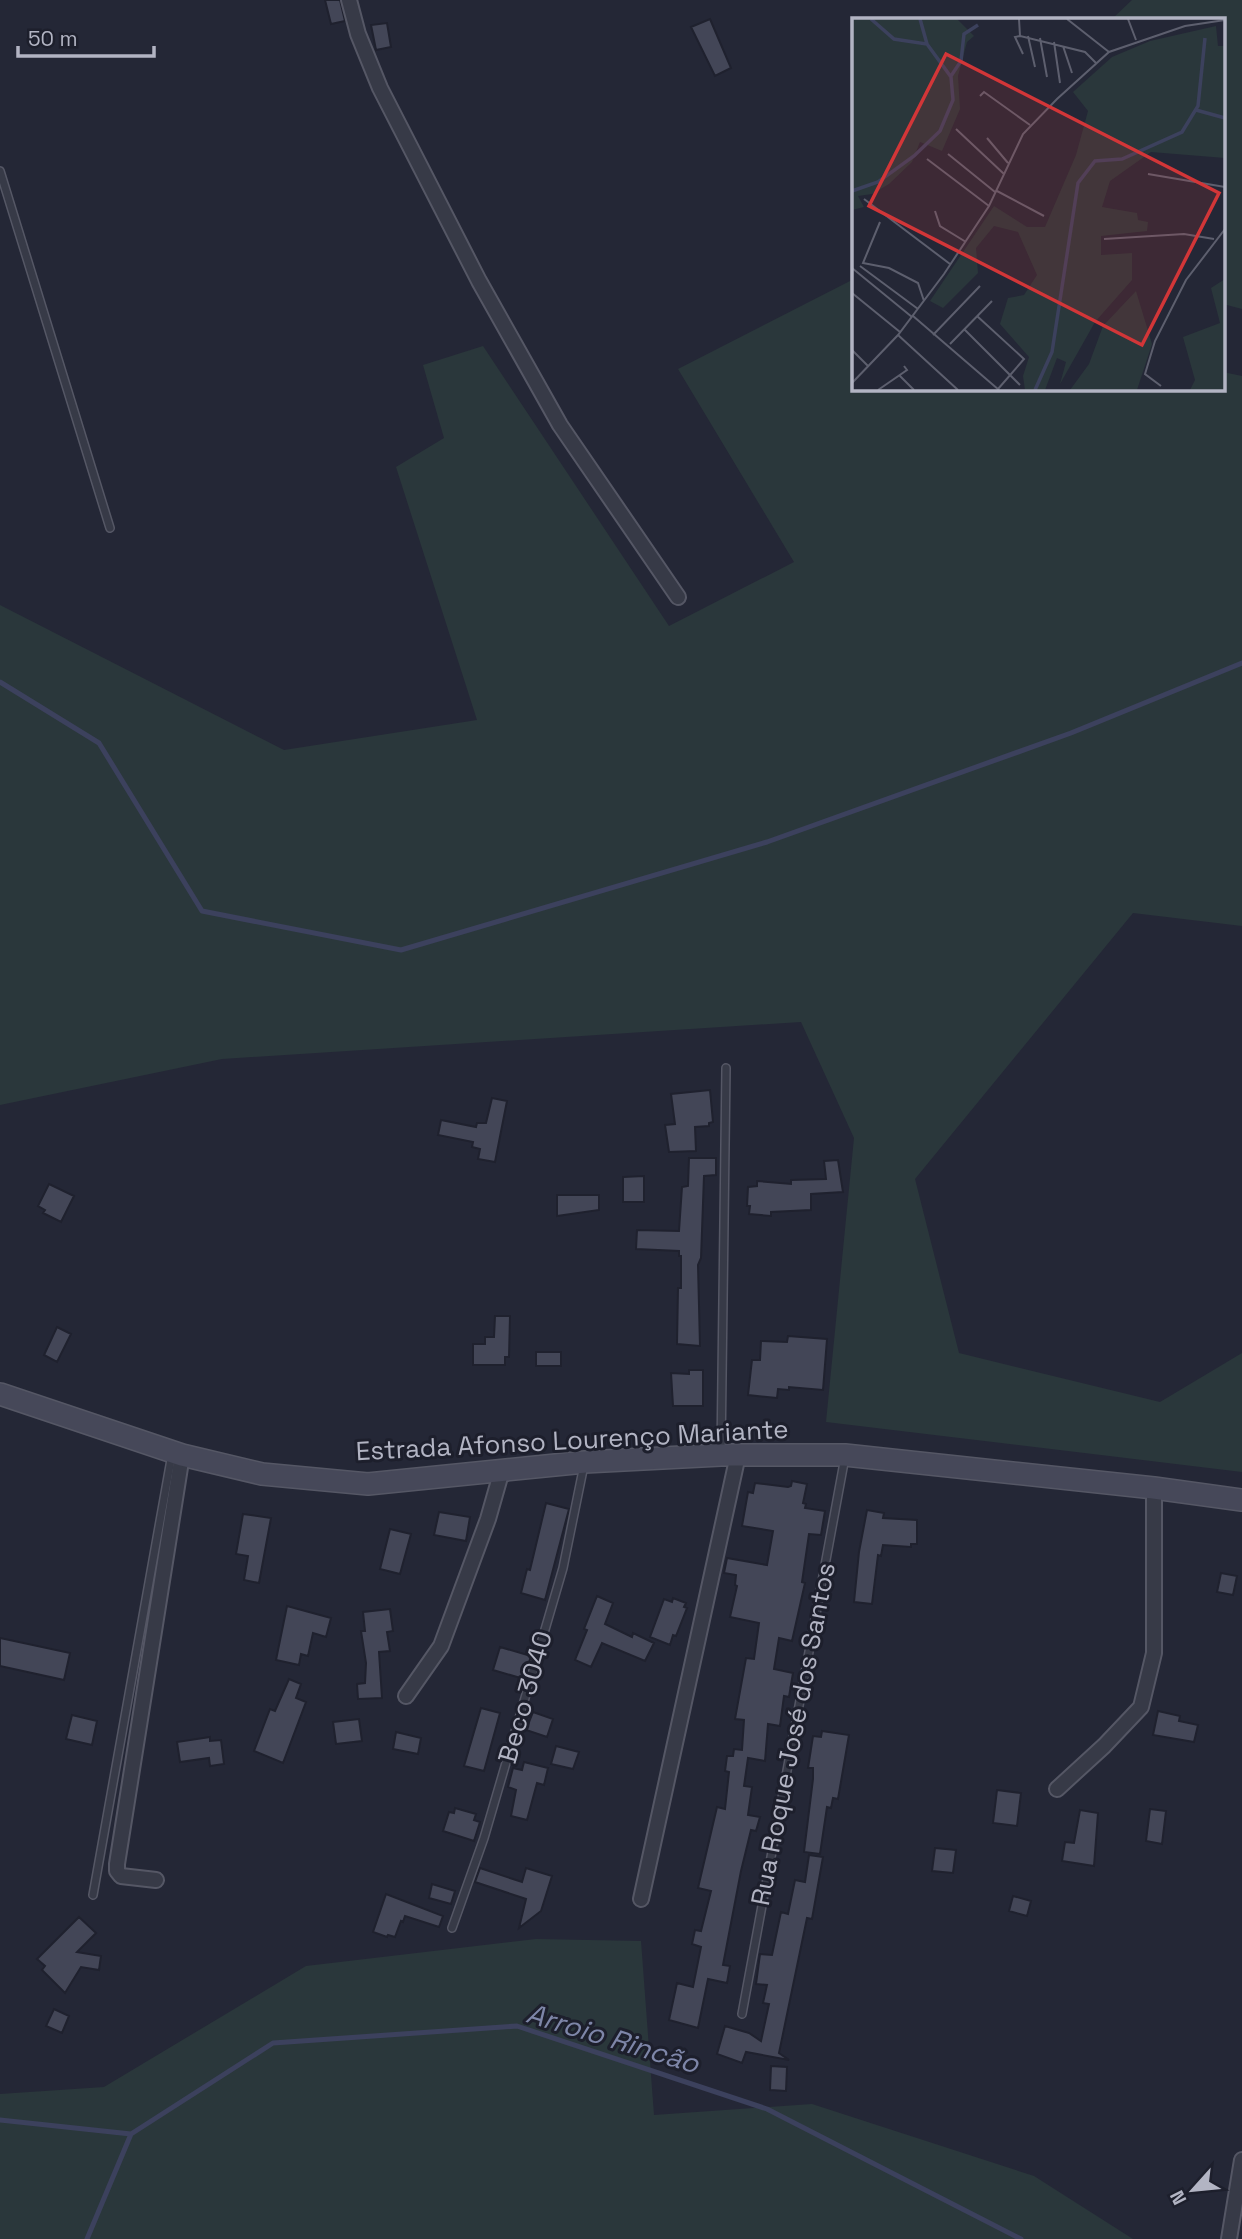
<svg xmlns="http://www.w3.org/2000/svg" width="1242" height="2239" font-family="'Space Grotesk',sans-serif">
	<rect width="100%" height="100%" fill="#242736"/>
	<path fill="#2a373b" d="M1132,0H1242V309L1223,304V19H1112Z
		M852,280L853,388H1223V372L1242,376V926L1133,913L915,1179L959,1353L1160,1402L1242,1353V1472L826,1422L854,1138L801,1022L222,1059L0,1105V605L284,750L477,720L396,467L444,438L423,365L483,346L669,626L794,562L678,369Z
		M536,1939L641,1941L654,2115L812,2104L1034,2176L1133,2239H0V2094L104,2087L306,1966Z"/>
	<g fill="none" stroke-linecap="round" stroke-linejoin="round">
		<path stroke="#3c415d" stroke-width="5" d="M0,682L99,743L202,911L401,950L767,842L1071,733L1242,663
			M0,2120L131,2134
			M87,2239L131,2134L273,2043L517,2026L767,2109L1021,2239"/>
	</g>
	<path fill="#434657" stroke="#1f212e" stroke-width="2" d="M325,0H340L345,21L331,24Z
		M710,19L731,68L715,76L691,27Z
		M387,23L391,47L376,50L371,25Z
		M710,1090L713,1122L709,1123V1126L695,1127L696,1151L669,1152L665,1125L675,1124L671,1094Z
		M492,1098L507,1101L495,1162L478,1159L480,1149L472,1147L473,1142L438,1135L441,1120L476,1127L477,1123H486Z
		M689,1158H716V1175L704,1176L701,1258L698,1265L700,1346L677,1344L678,1288H681V1256H679V1251L636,1249L637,1230L679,1231L682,1187L688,1186Z
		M838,1160L843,1192L811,1194V1210L771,1212V1216L749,1214L750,1206H747L748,1187L757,1186V1181L791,1184V1180L826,1179L824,1161Z
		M644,1176V1202H623V1177Z
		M49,1184L74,1196L61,1222L43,1213L45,1210L38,1206Z
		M557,1195H599V1210L557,1216Z
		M495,1316H510L509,1357H505V1365H473V1344H485V1337H494Z
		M57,1327L71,1334L57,1362L44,1355Z
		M788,1336L827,1339L823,1390L789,1387V1390L778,1389L777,1398L748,1395L752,1360H760L761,1341L787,1342Z
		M536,1352H561V1366H536Z
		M689,1370H703V1406H673L671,1373L689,1374Z
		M792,1481L807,1484L803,1503L806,1504L805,1508L825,1511L821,1535L809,1534L802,1582L805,1583L792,1641L779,1638L774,1669L793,1673L789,1697L784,1696L780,1726L768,1724L765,1761L748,1758L744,1786L752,1787L748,1815L760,1817L756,1831L751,1830L741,1871L723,1965L730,1966L727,1983L708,1979L698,2028L669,2020L677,1983L693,1987L701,1947L692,1944L695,1930L701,1931L711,1891L698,1888L717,1807L725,1809L729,1772L725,1771L727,1756H733L734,1749L742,1750L744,1720L735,1719L746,1658L754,1659L759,1623L730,1617L737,1586L735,1585L736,1575L724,1573L727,1558L767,1565L773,1531L742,1526L748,1492L753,1493L755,1483L788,1487L791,1486Z
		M546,1503L569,1509L545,1600L521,1593L527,1569L530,1570Z
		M867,1510L884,1513L883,1518L917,1520V1544H911V1547L883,1545L881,1556L878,1555L872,1604L854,1602L859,1552Z
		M439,1512L470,1517L466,1541L434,1535Z
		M243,1514L271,1518L259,1583L244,1580L248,1556L236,1554Z
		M390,1529L411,1534L400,1574L380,1569Z
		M1221,1573L1237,1576L1233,1595L1217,1592Z
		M597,1596L613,1603L605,1624L632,1637L633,1633L654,1643L645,1661L602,1643L591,1667L575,1660L587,1630L584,1629Z
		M673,1598L686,1603L684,1607L687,1608L676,1636L673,1635L670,1645L650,1637L664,1599L672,1602Z
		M287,1606L331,1618L326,1637L313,1633L308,1656L301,1654L299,1665L276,1660Z
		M390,1609L393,1631L387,1632L390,1651L379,1652L382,1698L358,1699L357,1684L365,1683L366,1663L361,1631H365L363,1612Z
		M0,1638L70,1653L64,1680L0,1666Z
		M500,1647L531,1656L524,1679L493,1670Z
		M289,1679L301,1684L296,1698L306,1702L283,1763L254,1751L270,1709L275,1711Z
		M481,1708L500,1713L484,1771L464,1766Z
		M1158,1711L1180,1716L1179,1721L1198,1725L1194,1742L1153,1735Z
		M533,1712L553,1719L547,1737L526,1730Z
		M72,1715L97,1721L92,1745L66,1739Z
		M359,1719L362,1741L336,1744L333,1722Z
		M822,1731L849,1735L838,1799L833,1798L831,1808L827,1807L820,1854L804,1852L813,1779V1768H808L813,1736L821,1737Z
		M396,1732L421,1738L418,1754L393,1749Z
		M210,1737V1741L221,1740L224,1764L210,1766L209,1758L180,1762L177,1742Z
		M556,1746L579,1752L573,1769L551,1764Z
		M524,1762L548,1768L544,1785L537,1783L527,1820L511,1816L516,1790L508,1787L513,1768L522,1770Z
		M997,1790L1021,1793L1017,1826L993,1823Z
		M455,1808L476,1814L474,1820L480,1822L474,1841L443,1831L449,1812L454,1813Z
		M1150,1809L1166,1811L1162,1844L1146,1841Z
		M1080,1810L1098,1813L1094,1866L1062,1861L1065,1842L1074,1843Z
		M935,1848L956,1850L953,1873L932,1871Z
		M809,1855L823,1857L812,1919L807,1918L779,2053L789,2060L746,2052L742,2063L717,2054L725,2026L749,2033L761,2041L769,2004L763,2003L767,1985L756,1984L760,1954L772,1955L781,1912L788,1914L795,1880L805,1882Z
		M480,1868L522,1882L526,1868L552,1876L541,1911L519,1928L526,1899L475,1882Z
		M432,1884L455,1891L451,1904L429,1898Z
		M386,1894L443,1916L439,1927L405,1916L403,1922L401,1921L395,1937L388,1935L387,1937L373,1932Z
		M1013,1896L1031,1901L1027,1916L1009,1911Z
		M79,1917L96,1933L77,1952L101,1956L99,1970L81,1967L65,1993L42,1970L45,1966L37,1959Z
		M54,2009L69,2016L62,2033L46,2026Z
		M771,2066L787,2067L786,2091L770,2090Z"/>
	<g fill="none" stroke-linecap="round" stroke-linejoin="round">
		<g stroke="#555765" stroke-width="10">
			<path id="lane" d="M0,171L110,528
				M721,1454L726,1068
				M93,1895L172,1454
				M452,1928L484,1838L563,1568L584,1465
				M742,2014L845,1457"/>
		</g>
		<g stroke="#555765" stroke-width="18">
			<path id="street" d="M349,0L358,34L380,88L479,281L560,425L678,597
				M406,1696L441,1646L488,1519L502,1470
				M1057,1789L1104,1746L1141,1707L1154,1653V1488
				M156,1880L121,1876L117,1871V1864L182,1455
				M641,1899L738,1455
				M1229,2239L1242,2160"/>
		</g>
		<g stroke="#555765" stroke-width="24">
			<path id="secondary" d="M0,1394L182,1455L262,1474L368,1484L585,1462L721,1455H845L1154,1488L1242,1500"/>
		</g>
		<use href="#lane" stroke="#373a47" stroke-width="7"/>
		<use href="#street" stroke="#373a47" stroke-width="14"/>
		<use href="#secondary" stroke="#464859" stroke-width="21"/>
	</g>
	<g text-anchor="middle" stroke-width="6" stroke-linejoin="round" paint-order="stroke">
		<g font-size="26" fill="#b2b4c3" stroke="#1d1f2c">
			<text transform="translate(572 1440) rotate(-3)" y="9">Estrada Afonso Lourenço Mariante</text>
			<text transform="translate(525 1697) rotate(-74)" y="9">Beco 3040</text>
			<text transform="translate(793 1734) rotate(-79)" y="9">Rua Roque José dos Santos</text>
		</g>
		<g font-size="28" font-style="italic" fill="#7e86a8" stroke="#1d1f2c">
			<text transform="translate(613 2038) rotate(17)" y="10">Arroio Rincão</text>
		</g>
	</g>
	<g transform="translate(852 18)">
		<rect width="373" height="373" fill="#242736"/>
		<path d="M0,1H105L122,18L115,24L106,58L108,91L90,133L68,124L60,144L37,166L20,176L6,178L12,189L0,192ZM364,8L366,28H373V140L299,134L258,163L250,189L285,195L286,202L296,204L295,213L249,218V237L280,235V262L243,304L208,366L214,344L205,340L193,372H173L171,358L177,339L148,306L156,280L172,277L185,257L166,214L142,208L124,230L126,255L91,290L78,283L142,188L175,209H193L224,137L236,93L221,74L260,39L298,23ZM373,261V372H338L343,362L331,319L368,305L359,270ZM284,273L300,326L285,372H218L237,346L251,308Z" fill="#2a373b"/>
		<path fill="none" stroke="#3c415d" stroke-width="3.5" d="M68,1L75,26M99,58L109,43L112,16L126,7M344,92L373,100M0,173L26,164L62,138L88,113L101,82L99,59L75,26L42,21L19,1M183,372L200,334L226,165L243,143L270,141L330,114L346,88L353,20"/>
		<path fill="none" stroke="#5d5f6e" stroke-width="2" d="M167,1L168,18L233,34L244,45M215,1L257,34M276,1L284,22M168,18L163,19L171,36M176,18L183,49M188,20L195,59M202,24L208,65M211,28L220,55M128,78L132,74L178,107M104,111L152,156M135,120L156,145M96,136L143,174M75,141L137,188M296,156L373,169M145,173L192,198M12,181L98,246M83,193L88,208L114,224M28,204L11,245L37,250L66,265L72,283M252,221L332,216L362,221M8,248L66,291M0,250L60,299M0,275L48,314M61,298L147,372M125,298L172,341L146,371M112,311L168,367M46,317L106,372M81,317L128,268M98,326L140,283M0,332L16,348M47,357L62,372M0,365L46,317L92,256L137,188L171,116L205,81L257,34L333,8L373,2M309,368L293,356L303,323L334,262L373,211M26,372L55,352L52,348"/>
		<path fill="#d23638" fill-opacity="0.15" stroke="#d23638" stroke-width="3.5" d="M94,36L367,175L290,327L17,188Z"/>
		<rect width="373" height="373" fill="none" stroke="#b2b4c3" stroke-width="3.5"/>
	</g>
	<g transform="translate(1193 2190) rotate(243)" stroke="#1d1f2c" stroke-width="5" paint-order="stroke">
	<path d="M0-5L12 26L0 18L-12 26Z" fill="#b2b4c3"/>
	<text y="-10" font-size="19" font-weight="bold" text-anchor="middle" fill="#b2b4c3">N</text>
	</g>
	<path d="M18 46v10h136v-10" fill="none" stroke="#b2b4c3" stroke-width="3.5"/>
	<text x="28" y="46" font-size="21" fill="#b2b4c3" stroke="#1d1f2c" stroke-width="5" paint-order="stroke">50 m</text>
</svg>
